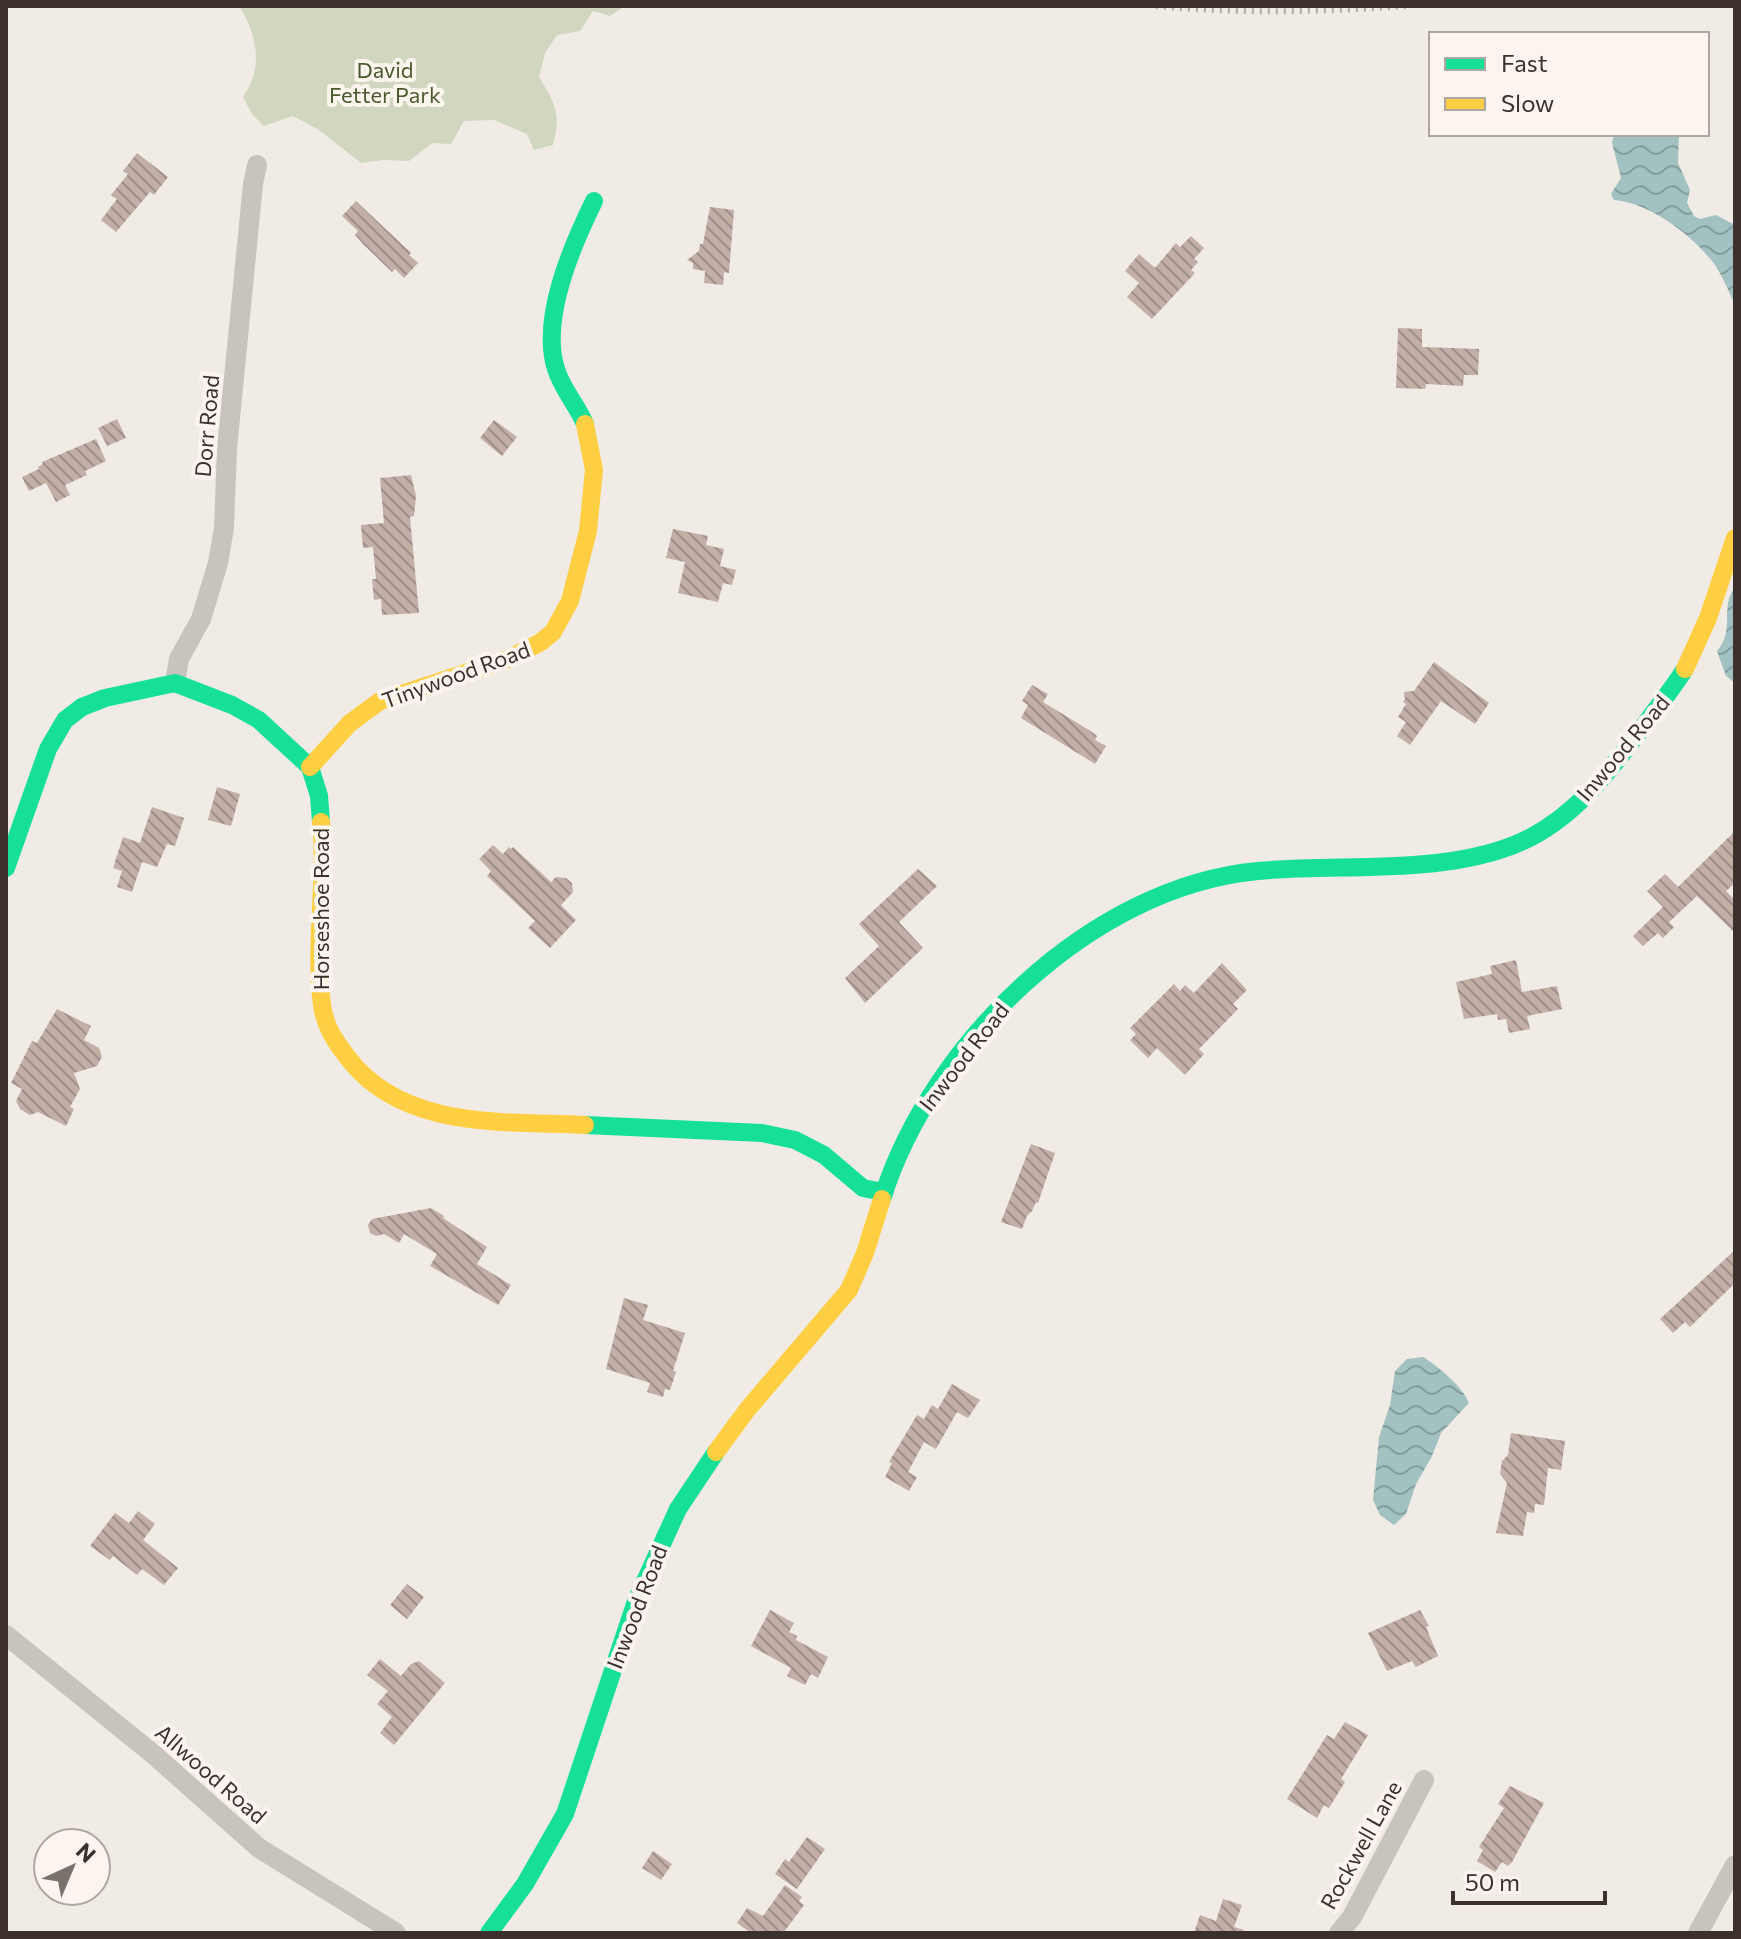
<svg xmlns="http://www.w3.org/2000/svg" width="1741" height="1939" font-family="Commissioner,sans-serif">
	<defs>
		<pattern id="water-waves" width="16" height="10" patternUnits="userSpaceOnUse" patternTransform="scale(2)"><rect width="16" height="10" fill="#a1c2c1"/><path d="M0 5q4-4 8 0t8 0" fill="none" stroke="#849e9d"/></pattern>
		<pattern id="building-back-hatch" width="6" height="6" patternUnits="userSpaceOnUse" patternTransform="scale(2)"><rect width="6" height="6" fill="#c3afa7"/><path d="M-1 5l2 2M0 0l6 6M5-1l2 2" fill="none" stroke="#a08f88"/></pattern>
	</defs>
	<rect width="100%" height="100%" fill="#f0ebe5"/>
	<path fill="#d1d6bf" d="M239,6H625L610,16L593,11L580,31L557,35L545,53L539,77C556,105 561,114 553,145L534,150L527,134L494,120L464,121L451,144L432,143L409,161L383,160L361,163L319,130L293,116L264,126L252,114L243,97C247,90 253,81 254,73C260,51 251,24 239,6Z"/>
	<path fill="url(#water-waves)" d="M1614,134H1679L1678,163L1690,190L1687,203L1694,216L1700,219L1716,215L1735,225V305C1728,290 1722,274 1712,261C1689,233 1650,203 1614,200L1611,194L1621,178L1612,143Z
		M1735,587V683L1726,676L1717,651C1736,629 1719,608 1735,587Z
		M1423,1357C1438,1366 1463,1387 1469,1403L1441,1433L1432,1456L1416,1484L1406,1514L1394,1525L1380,1515L1373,1500L1379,1437L1390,1405L1395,1371L1407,1359Z"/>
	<path fill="url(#building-back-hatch)" d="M137,153L168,177L154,195L150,192L116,232L101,220L117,199L111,195L128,174L123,171Z
		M356,201L411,253L409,255L418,263L404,278L395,269L392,272L364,245L355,235L358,231L342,216Z
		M710,207L734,210L729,273L724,272L723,285L704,283L705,271L693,269V263L687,260L699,251L700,244H703Z
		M1191,236L1204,248L1194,259L1198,262L1191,270L1195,273L1152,319L1127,297L1139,283L1125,271L1139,254L1155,268L1176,243L1180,247Z
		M1398,328L1422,329V347L1479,349L1478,375H1464L1463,386L1426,384L1425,389L1396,388Z
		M117,419L126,438L107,446L98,428Z
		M494,420L517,437L502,456L480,438Z
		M96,439L106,461L85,471L87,475L65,485L70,495L56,502L46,483L29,491L22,477L39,469L38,467L43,464L42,462Z
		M411,475L416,496L414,516L410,517L419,613L382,615L381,599L374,600L372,579H376L373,547L363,548L361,525L384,523L380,478Z
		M673,529L708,536L706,545L724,549L720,566L736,570L732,585L723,583L718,602L678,593L685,562L666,558Z
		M1434,662L1489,703L1475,724L1441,701L1410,745L1397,736L1406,722L1398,717L1406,704L1403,702L1405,699L1404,692L1414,691Z
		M1032,685L1048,694L1043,702L1092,732L1097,736L1095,740L1106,746L1095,764L1021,718L1028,705L1022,701Z
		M217,787L240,794L231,826L208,820Z
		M152,807L184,818L175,846L167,844L157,867L142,862L132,892L117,887L122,871L113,868L123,837L140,843Z
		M1735,831V883L1726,891L1735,900V933L1697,896L1669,922L1674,927L1663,938L1658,933L1643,946L1633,936L1663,907L1647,891L1665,874L1678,887Z
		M493,845L503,854L509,847L511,849L513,847L551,882L556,877L566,878L572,883L573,892L561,905L576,920L550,948L528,928L535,921L487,876L491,871L479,859Z
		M918,869L937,886L899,922L923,948L865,1003L845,978L879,946L859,924Z
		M1516,960L1522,992L1557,986L1562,1009L1527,1016L1530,1029L1509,1033L1506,1019L1498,1020L1497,1014L1464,1019L1456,982L1492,974L1490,966Z
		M1222,963L1247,990L1233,1004L1238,1009L1199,1049L1204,1054L1185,1075L1157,1048L1148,1058L1130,1040L1136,1034L1130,1028L1174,984L1180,991L1185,985L1194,993Z
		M57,1009L91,1026L84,1040L99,1048L102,1057L97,1066L74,1073L80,1089L70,1107L74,1109L66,1126L38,1112L30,1115L20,1109L16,1101L22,1089L11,1083L32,1041L37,1043Z
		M1031,1144L1055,1153L1038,1203L1036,1202L1032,1211L1027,1216L1022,1229L1001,1222Z
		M431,1208L444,1216L443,1218L487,1247L477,1264L511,1285L498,1305L430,1266L437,1254L404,1234L399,1243L384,1234L376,1236L370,1233L368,1225L372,1219Z
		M1735,1250V1283L1690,1327L1685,1322L1673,1333L1660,1319Z
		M624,1298L648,1305L643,1320L685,1333L673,1371L676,1372L670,1390L665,1389L663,1397L647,1392L650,1383L606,1369Z
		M952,1384L980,1400L968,1418L957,1412L936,1449L924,1442L908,1472L917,1477L909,1491L885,1477L892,1463L889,1462L917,1415L924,1419L932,1405L938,1409Z
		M1511,1433L1565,1441L1561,1470L1548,1468L1544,1505L1535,1504L1534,1513L1527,1512L1523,1536L1496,1533L1507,1483L1500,1474L1502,1461L1508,1455Z
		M138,1511L155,1524L143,1540L178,1568L164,1585L142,1569L137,1575L113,1556L110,1560L90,1546L115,1513L129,1523Z
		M407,1584L424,1597L407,1619L390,1605Z
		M770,1610L794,1623L789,1632L797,1636L796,1640L828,1657L818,1678L811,1674L805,1685L787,1676L791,1668L751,1646Z
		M1420,1610L1429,1626L1426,1627L1438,1656L1416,1667L1412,1661L1387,1671L1368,1633Z
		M380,1659L401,1676L411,1664L419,1661L445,1683L394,1745L380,1733L392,1717L377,1704L388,1691L367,1675Z
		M1345,1722L1368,1735L1341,1779L1345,1782L1329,1808L1324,1805L1317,1818L1287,1799L1327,1735L1334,1739Z
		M1510,1786L1544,1803L1512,1862L1508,1866L1502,1862L1495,1872L1477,1861L1483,1850L1479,1847L1504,1808L1498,1804Z
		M807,1837L825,1849L797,1889L775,1874L785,1859L789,1862Z
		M653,1851L672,1864L661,1880L642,1868Z
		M785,1885L802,1897L799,1901L804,1905L784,1932L786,1933H751L737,1923L747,1908L763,1916Z
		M1223,1899L1242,1905L1234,1927L1244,1930L1243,1933H1194L1200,1915L1216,1921Z"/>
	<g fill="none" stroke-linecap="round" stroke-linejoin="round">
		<path stroke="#c9c3be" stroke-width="20" d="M175,683L179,659L201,619L218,563L224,528L227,449L253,184L257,165
			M6,1635L153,1754L259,1848L396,1933
			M1339,1933L1352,1917L1424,1780
			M1698,1933L1735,1865"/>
		<path stroke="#16e098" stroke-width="18" d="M585,424C577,405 562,389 556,369C540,319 572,246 594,201
			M6,868L48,749L65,720L82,707L105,698L175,683L232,705L259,720L310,767L319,796L321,822
			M585,1125L762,1133L795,1140L824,1155L863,1188L883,1192
			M882,1199C931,1043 1092,886 1258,871C1341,863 1444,876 1521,842C1575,818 1611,769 1646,723C1659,705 1673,688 1685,669
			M489,1933L525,1884L565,1814L636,1601L678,1509L716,1452"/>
		<path stroke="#ffcf43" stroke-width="18" d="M1685,669L1708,618L1735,538
			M310,767L350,723L380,701L508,659L541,642L553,632L570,601L588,531L594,470L585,424
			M321,822C327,882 314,944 322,1005C325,1027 335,1041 348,1058C403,1130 504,1121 585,1125
			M716,1452L747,1410L849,1290L865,1253L882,1199"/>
		<path stroke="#b1aca8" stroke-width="6" stroke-dasharray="2 6" stroke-linecap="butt" d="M1156,6C1240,14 1323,12 1406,6"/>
	</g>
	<g text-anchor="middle" stroke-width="8" stroke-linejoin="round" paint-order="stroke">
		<g font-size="22" fill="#4a5a2e" stroke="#fbf5ee">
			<text x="385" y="78">David<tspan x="385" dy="25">Fetter Park</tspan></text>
		</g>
		<g font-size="22" fill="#3b302b" stroke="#fbf5ee">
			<text transform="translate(207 426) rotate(-85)" y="8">Dorr Road</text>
			<text transform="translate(456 675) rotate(-20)" y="8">Tinywood Road</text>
			<text transform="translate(1623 748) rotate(-50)" y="8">Inwood Road</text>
			<text transform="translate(321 909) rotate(-90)" y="8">Horseshoe Road</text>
			<text transform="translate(964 1057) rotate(-52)" y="8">Inwood Road</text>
			<text transform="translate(637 1607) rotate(-69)" y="8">Inwood Road</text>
			<text transform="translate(211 1774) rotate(41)" y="8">Allwood Road</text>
			<text transform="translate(1361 1845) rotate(-61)" y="8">Rockwell Lane</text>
		</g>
	</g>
	<rect width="1741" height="1939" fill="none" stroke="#3b302b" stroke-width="16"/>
	<rect x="1429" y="32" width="280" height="104" fill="#fbf5ee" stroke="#aea6a0" stroke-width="2"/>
	<rect x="1445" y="58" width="40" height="12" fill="#16e098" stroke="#aea6a0" stroke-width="2"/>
	<text x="1501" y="72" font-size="24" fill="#3b302b">Fast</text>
	<rect x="1445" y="98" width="40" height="12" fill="#ffcf43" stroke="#aea6a0" stroke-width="2"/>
	<text x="1501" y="112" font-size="24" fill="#3b302b">Slow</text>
	<g transform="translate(72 1867) rotate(44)"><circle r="38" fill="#fbf5ee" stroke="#aea6a0" stroke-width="2"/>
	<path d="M0-6L14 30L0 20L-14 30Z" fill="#7a716c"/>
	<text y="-12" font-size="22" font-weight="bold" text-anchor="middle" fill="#3b302b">N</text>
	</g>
	<path d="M1453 1891v12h152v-12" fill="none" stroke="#3b302b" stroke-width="4"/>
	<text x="1465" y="1891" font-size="24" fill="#3b302b" stroke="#fbf5ee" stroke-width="6" paint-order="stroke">50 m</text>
</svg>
